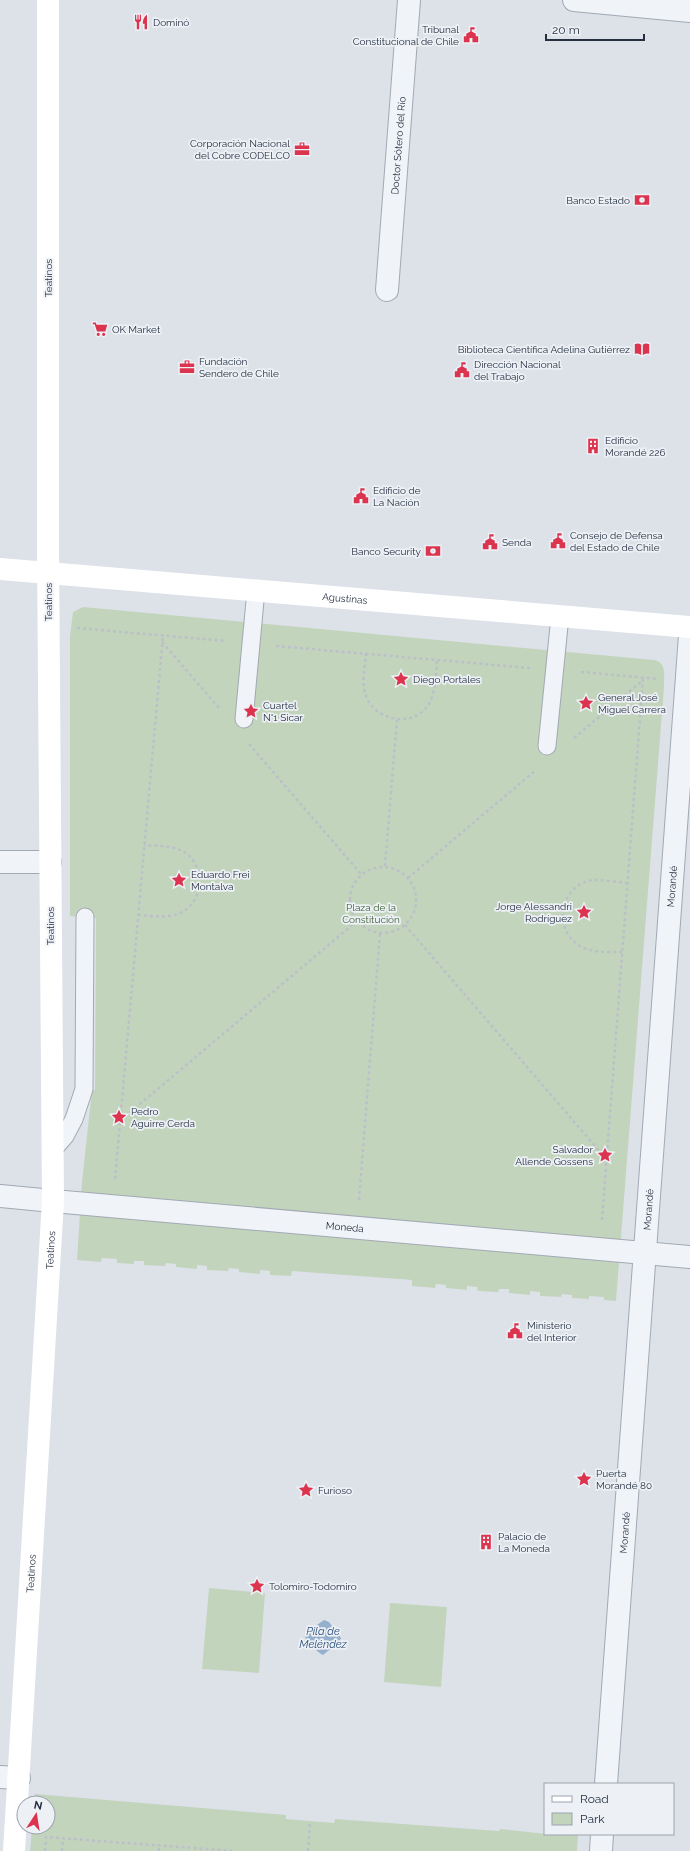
<svg xmlns="http://www.w3.org/2000/svg" width="690" height="1851" font-family="Raleway,sans-serif">
	<rect width="100%" height="100%" fill="#dde2e9"/>
	<path fill="#c3d4bd" d="M83,607L654,660C667,662 664,676 664,687L616,1301L604,1300V1297L589,1296V1299L572,1298V1295L562,1294L561,1297L540,1296V1292L530,1291V1295L509,1293V1289H499L498,1292L478,1291L477,1287L467,1286V1290L446,1288V1285L436,1284L435,1288L412,1286V1280L292,1271L291,1276L270,1275V1271L260,1270V1274L239,1272V1269L229,1268L228,1271L207,1270V1266L197,1265V1269L176,1267V1264L166,1263L165,1266L144,1265V1261H134V1264L117,1263V1259L102,1258L101,1262L77,1260L82,1182L92,1090H95L96,918L70,916V636L73,612Z
		M209,1588L265,1593L259,1673L202,1669Z
		M390,1603L447,1607L441,1687L384,1682Z
		M35,1794L286,1815V1819L334,1823L335,1819L499,1831L500,1829L555,1835H578L577,1851H30L32,1827H48V1803H34Z"/>
	<path fill="#94b0cd" d="M324,1620L329,1622L341,1638L339,1642L323,1655C319,1654 307,1641 305,1637L307,1632Z"/>
	<g fill="none" stroke-linecap="round" stroke-linejoin="round">
		<g stroke="#a2a9b3" stroke-width="19">
			<path id="service" d="M244,719L256,590
				M547,746L560,616
				M52,1151L65,1136L74,1119L84,1089L85,917"/>
		</g>
		<g stroke="#a2a9b3" stroke-width="24">
			<g id="pedestrian">
				<path d="M574,0L690,11"/>
				<path id="s1" d="M387,290L409,0"/>
			</g>
		</g>
		<g stroke="#a2a9b3" stroke-width="24">
			<g id="minor">
				<path d="M0,862H50"/>
				<path id="s2" d="M53,1201L690,1257"/>
				<path d="M0,1777L19,1778"/>
			</g>
		</g>
		<g stroke="#a2a9b3" stroke-width="24">
			<g id="tertiary">
				<path d="M0,1196L53,1201"/>
				<path id="s3" d="M606,1784L690,635"/>
				<path d="M601,1851L602,1834"/>
			</g>
		</g>
		<path stroke="#bbc0c8" stroke-width="2.5" stroke-dasharray="3 3" stroke-linecap="butt" d="M77,628L225,641
			M162,642L219,708
			M276,646L530,668
			M366,653C365,667 361,683 366,696C376,722 416,729 430,702C436,689 436,673 437,659
			M581,672L659,679
			M574,738L642,681
			M249,744L361,874
			M385,866L397,719
			M350 900a33 33 0 1 1 66 0a33 33 0 1 1-66 0Z
			M408,878L536,770
			M138,915C151,916 166,918 178,914C203,904 207,869 186,853C174,845 158,846 144,845
			M405,925L607,1160
			M622,952C608,952 592,953 580,946C552,930 560,883 594,880C604,880 617,882 627,883
			M121,1120L357,921
			M115,1179L163,635
			M359,1200L380,933
			M602,1220L643,678
			M45,1851L46,1837L233,1851
			M62,1851L63,1838
			M159,1851V1845
			M308,1851L310,1821"/>
		<use href="#service" stroke="#f0f3f7" stroke-width="17"/>
		<use href="#pedestrian" stroke="#f0f3f7" stroke-width="22"/>
		<use href="#minor" stroke="#f0f3f7" stroke-width="22"/>
		<use href="#tertiary" stroke="#f0f3f7" stroke-width="22"/>
		<g stroke="#fff" stroke-width="22">
			<path id="s4" d="M0,569L690,627"/>
			<path id="s5" d="M14,1851L53,1201L48,552V0"/>
		</g>
	</g>
	<defs>
		<g id="restaurant-bare" transform="scale(1.2)"><path d="M-5-6h1v4h1v-4h1v4h1v-4h1v5L-1.5 .5V6h-2V.5L-5-1ZM5-6V6H3V1.5H1.5Q1.5-4 5-6Z" fill="#dc344f" stroke="#edf1f6" stroke-width="2.5" paint-order="stroke"/></g>
		<g id="civic-bare" transform="scale(1.2)"><path d="M-.6-6.5H3V-4.5H.6V-3L4-1V1h2V6H-6V1h2V-1L-.6-3ZM-1.2 2.5V6h2.4V2.5Z" fill="#dc344f" stroke="#edf1f6" stroke-width="2.5" paint-order="stroke"/></g>
		<g id="office-bare" transform="scale(1.2)"><path d="M-6-3h4V-5.5h4V-3h4V5H-6ZM-1-4.5V-3h2v-1.5ZM-6 0V1H6V0Z" fill="#dc344f" stroke="#edf1f6" stroke-width="2.5" paint-order="stroke"/></g>
		<g id="bank-bare" transform="scale(1.2)"><path d="M-6-4H6V4H-6ZM0-2.3a2.3 2.3 0 1 0 0 4.6a2.3 2.3 0 1 0 0-4.6Z" fill="#dc344f" stroke="#edf1f6" stroke-width="2.5" paint-order="stroke"/></g>
		<g id="supermarket-bare" transform="scale(1.2)"><path d="M-6-5.5h2.5l.6 2H6L4.5 2H-2.5L-4.4-4H-6ZM-1.5 3.2a1.3 1.3 0 1 0 .1 0ZM3 3.2a1.3 1.3 0 1 0 .1 0Z" fill="#dc344f" stroke="#edf1f6" stroke-width="2.5" paint-order="stroke"/></g>
		<g id="library-bare" transform="scale(1.2)"><path d="M-6-4Q-3-5.5-.7-3.5V5Q-3 3-6 4ZM6-4Q3-5.5 .7-3.5V5Q3 3 6 4Z" fill="#dc344f" stroke="#edf1f6" stroke-width="2.5" paint-order="stroke"/></g>
		<g id="building-bare" transform="scale(1.2)"><path d="M-4-6H4V6H1V3H-1V6H-4ZM-2.5-4.3h1.7v1.8h-1.7ZM.8-4.3h1.7v1.8H.8ZM-2.5-1h1.7V.8h-1.7ZM.8-1h1.7V.8H.8Z" fill="#dc344f" stroke="#edf1f6" stroke-width="2.5" paint-order="stroke"/></g>
		<g id="sight-bare" transform="scale(1.2)"><path d="M0-6L1.8-2.2L6-1.7L2.9 1.2L3.7 5.4L0 3.3L-3.7 5.4L-2.9 1.2L-6-1.7L-1.8-2.2Z" fill="#dc344f" stroke="#edf1f6" stroke-width="2.5" paint-order="stroke"/></g>
	</defs>
	<g fill-rule="evenodd">
		<use href="#restaurant-bare" x="141" y="22"/>
		<use href="#civic-bare" x="471" y="35"/>
		<use href="#office-bare" x="302" y="149"/>
		<use href="#bank-bare" x="642" y="200"/>
		<use href="#supermarket-bare" x="100" y="329"/>
		<use href="#library-bare" x="642" y="349"/>
		<use href="#office-bare" x="187" y="367"/>
		<use href="#civic-bare" x="462" y="370"/>
		<use href="#building-bare" x="593" y="446"/>
		<use href="#civic-bare" x="361" y="496"/>
		<use href="#civic-bare" x="558" y="541"/>
		<use href="#civic-bare" x="490" y="542"/>
		<use href="#bank-bare" x="433" y="551"/>
		<use href="#sight-bare" x="401" y="679"/>
		<use href="#sight-bare" x="586" y="703"/>
		<use href="#sight-bare" x="251" y="711"/>
		<use href="#sight-bare" x="179" y="880"/>
		<use href="#sight-bare" x="584" y="912"/>
		<use href="#sight-bare" x="119" y="1117"/>
		<use href="#sight-bare" x="605" y="1155"/>
		<use href="#civic-bare" x="515" y="1331"/>
		<use href="#sight-bare" x="584" y="1479"/>
		<use href="#sight-bare" x="306" y="1490"/>
		<use href="#building-bare" x="486" y="1542"/>
		<use href="#sight-bare" x="257" y="1586"/>
	</g>
	<g text-anchor="middle" stroke-width="3.5" stroke-linejoin="round" paint-order="stroke">
		<g font-size="10" fill="#252f41" stroke="#edf1f6" text-anchor="start">
			<text x="153" y="26">Dominó</text>
			<text x="459" y="33" text-anchor="end">Tribunal<tspan x="459" dy="12">Constitucional de Chile</tspan></text>
			<text x="290" y="147" text-anchor="end">Corporación Nacional<tspan x="290" dy="12">del Cobre CODELCO</tspan></text>
			<text x="630" y="204" text-anchor="end">Banco Estado</text>
			<text x="112" y="333">OK Market</text>
			<text x="630" y="353" text-anchor="end">Biblioteca Científica Adelina Gutiérrez</text>
			<text x="199" y="365">Fundación<tspan x="199" dy="12">Sendero de Chile</tspan></text>
			<text x="474" y="368">Dirección Nacional<tspan x="474" dy="12">del Trabajo</tspan></text>
			<text x="605" y="444">Edificio<tspan x="605" dy="12">Morandé 226</tspan></text>
			<text x="373" y="494">Edificio de<tspan x="373" dy="12">La Nación</tspan></text>
			<text x="570" y="539">Consejo de Defensa<tspan x="570" dy="12">del Estado de Chile</tspan></text>
			<text x="502" y="546">Senda</text>
			<text x="421" y="555" text-anchor="end">Banco Security</text>
			<text x="413" y="683">Diego Portales</text>
			<text x="598" y="701">General José<tspan x="598" dy="12">Miguel Carrera</tspan></text>
			<text x="263" y="709">Cuartel<tspan x="263" dy="12">N°1 Sicar</tspan></text>
			<text x="191" y="878">Eduardo Frei<tspan x="191" dy="12">Montalva</tspan></text>
			<text x="572" y="910" text-anchor="end">Jorge Alessandri<tspan x="572" dy="12">Rodríguez</tspan></text>
			<text x="131" y="1115">Pedro<tspan x="131" dy="12">Aguirre Cerda</tspan></text>
			<text x="593" y="1153" text-anchor="end">Salvador<tspan x="593" dy="12">Allende Gossens</tspan></text>
			<text x="527" y="1329">Ministerio<tspan x="527" dy="12">del Interior</tspan></text>
			<text x="596" y="1477">Puerta<tspan x="596" dy="12">Morandé 80</tspan></text>
			<text x="318" y="1494">Furioso</text>
			<text x="498" y="1540">Palacio de<tspan x="498" dy="12">La Moneda</tspan></text>
			<text x="269" y="1590">Tolomiro-Todomiro</text>
		</g>
		<g font-size="10" fill="#252f41" stroke="#edf1f6">
			<text dy="4" stroke="none"><textPath href="#s1" startOffset="145">Doctor Sótero del Río</textPath></text>
			<text transform="translate(48 278) rotate(-90)" y="4">Teatinos</text>
			<text dy="4" stroke="none"><textPath href="#s4" startOffset="346">Agustinas</textPath></text>
			<text transform="translate(48 602) rotate(-90)" y="4">Teatinos</text>
			<text dy="4" stroke="none"><textPath href="#s3" startOffset="900">Morandé</textPath></text>
			<text transform="translate(50 926) rotate(-90)" y="4">Teatinos</text>
			<text dy="4" stroke="none"><textPath href="#s3" startOffset="576">Morandé</textPath></text>
			<text dy="4" stroke="none"><textPath href="#s2" startOffset="293">Moneda</textPath></text>
			<text dy="4" stroke="none"><textPath href="#s5" startOffset="602">Teatinos</textPath></text>
			<text dy="4" stroke="none"><textPath href="#s3" startOffset="252">Morandé</textPath></text>
			<text dy="4" stroke="none"><textPath href="#s5" startOffset="278">Teatinos</textPath></text>
		</g>
		<g font-size="10" fill="#3a5e31" stroke="#edf1f6">
			<text x="371" y="911">Plaza de la<tspan x="371" dy="12">Constitución</tspan></text>
		</g>
		<g font-size="11" font-style="italic" fill="#2b4e79" stroke="#edf1f6">
			<text x="323" y="1635">Pila de<tspan x="323" dy="13">Meléndez</tspan></text>
		</g>
	</g>
	<rect x="544" y="1783" width="130" height="52" fill="#edf1f6" stroke="#9da3ae"/>
	<rect x="552" y="1796" width="20" height="6" fill="#ffffff" stroke="#9da3ae"/>
	<text x="580" y="1803" font-size="12" fill="#252f41">Road</text>
	<rect x="552" y="1813" width="20" height="12" fill="#c3d4bd" stroke="#9da3ae"/>
	<text x="580" y="1823" font-size="12" fill="#252f41">Park</text>
	<g transform="translate(36 1815) rotate(12)"><circle r="19" fill="#edf1f6" stroke="#9da3ae"/>
	<path d="M0-3L7 15L0 10L-7 15Z" fill="#dc344f"/>
	<text y="-6" font-size="11" font-weight="bold" text-anchor="middle" fill="#252f41">N</text>
	</g>
	<path d="M546 34v6h98v-6" fill="none" stroke="#252f41" stroke-width="2"/>
	<text x="552" y="34" font-size="12" fill="#252f41" stroke="#edf1f6" stroke-width="3" paint-order="stroke">20 m</text>
</svg>
